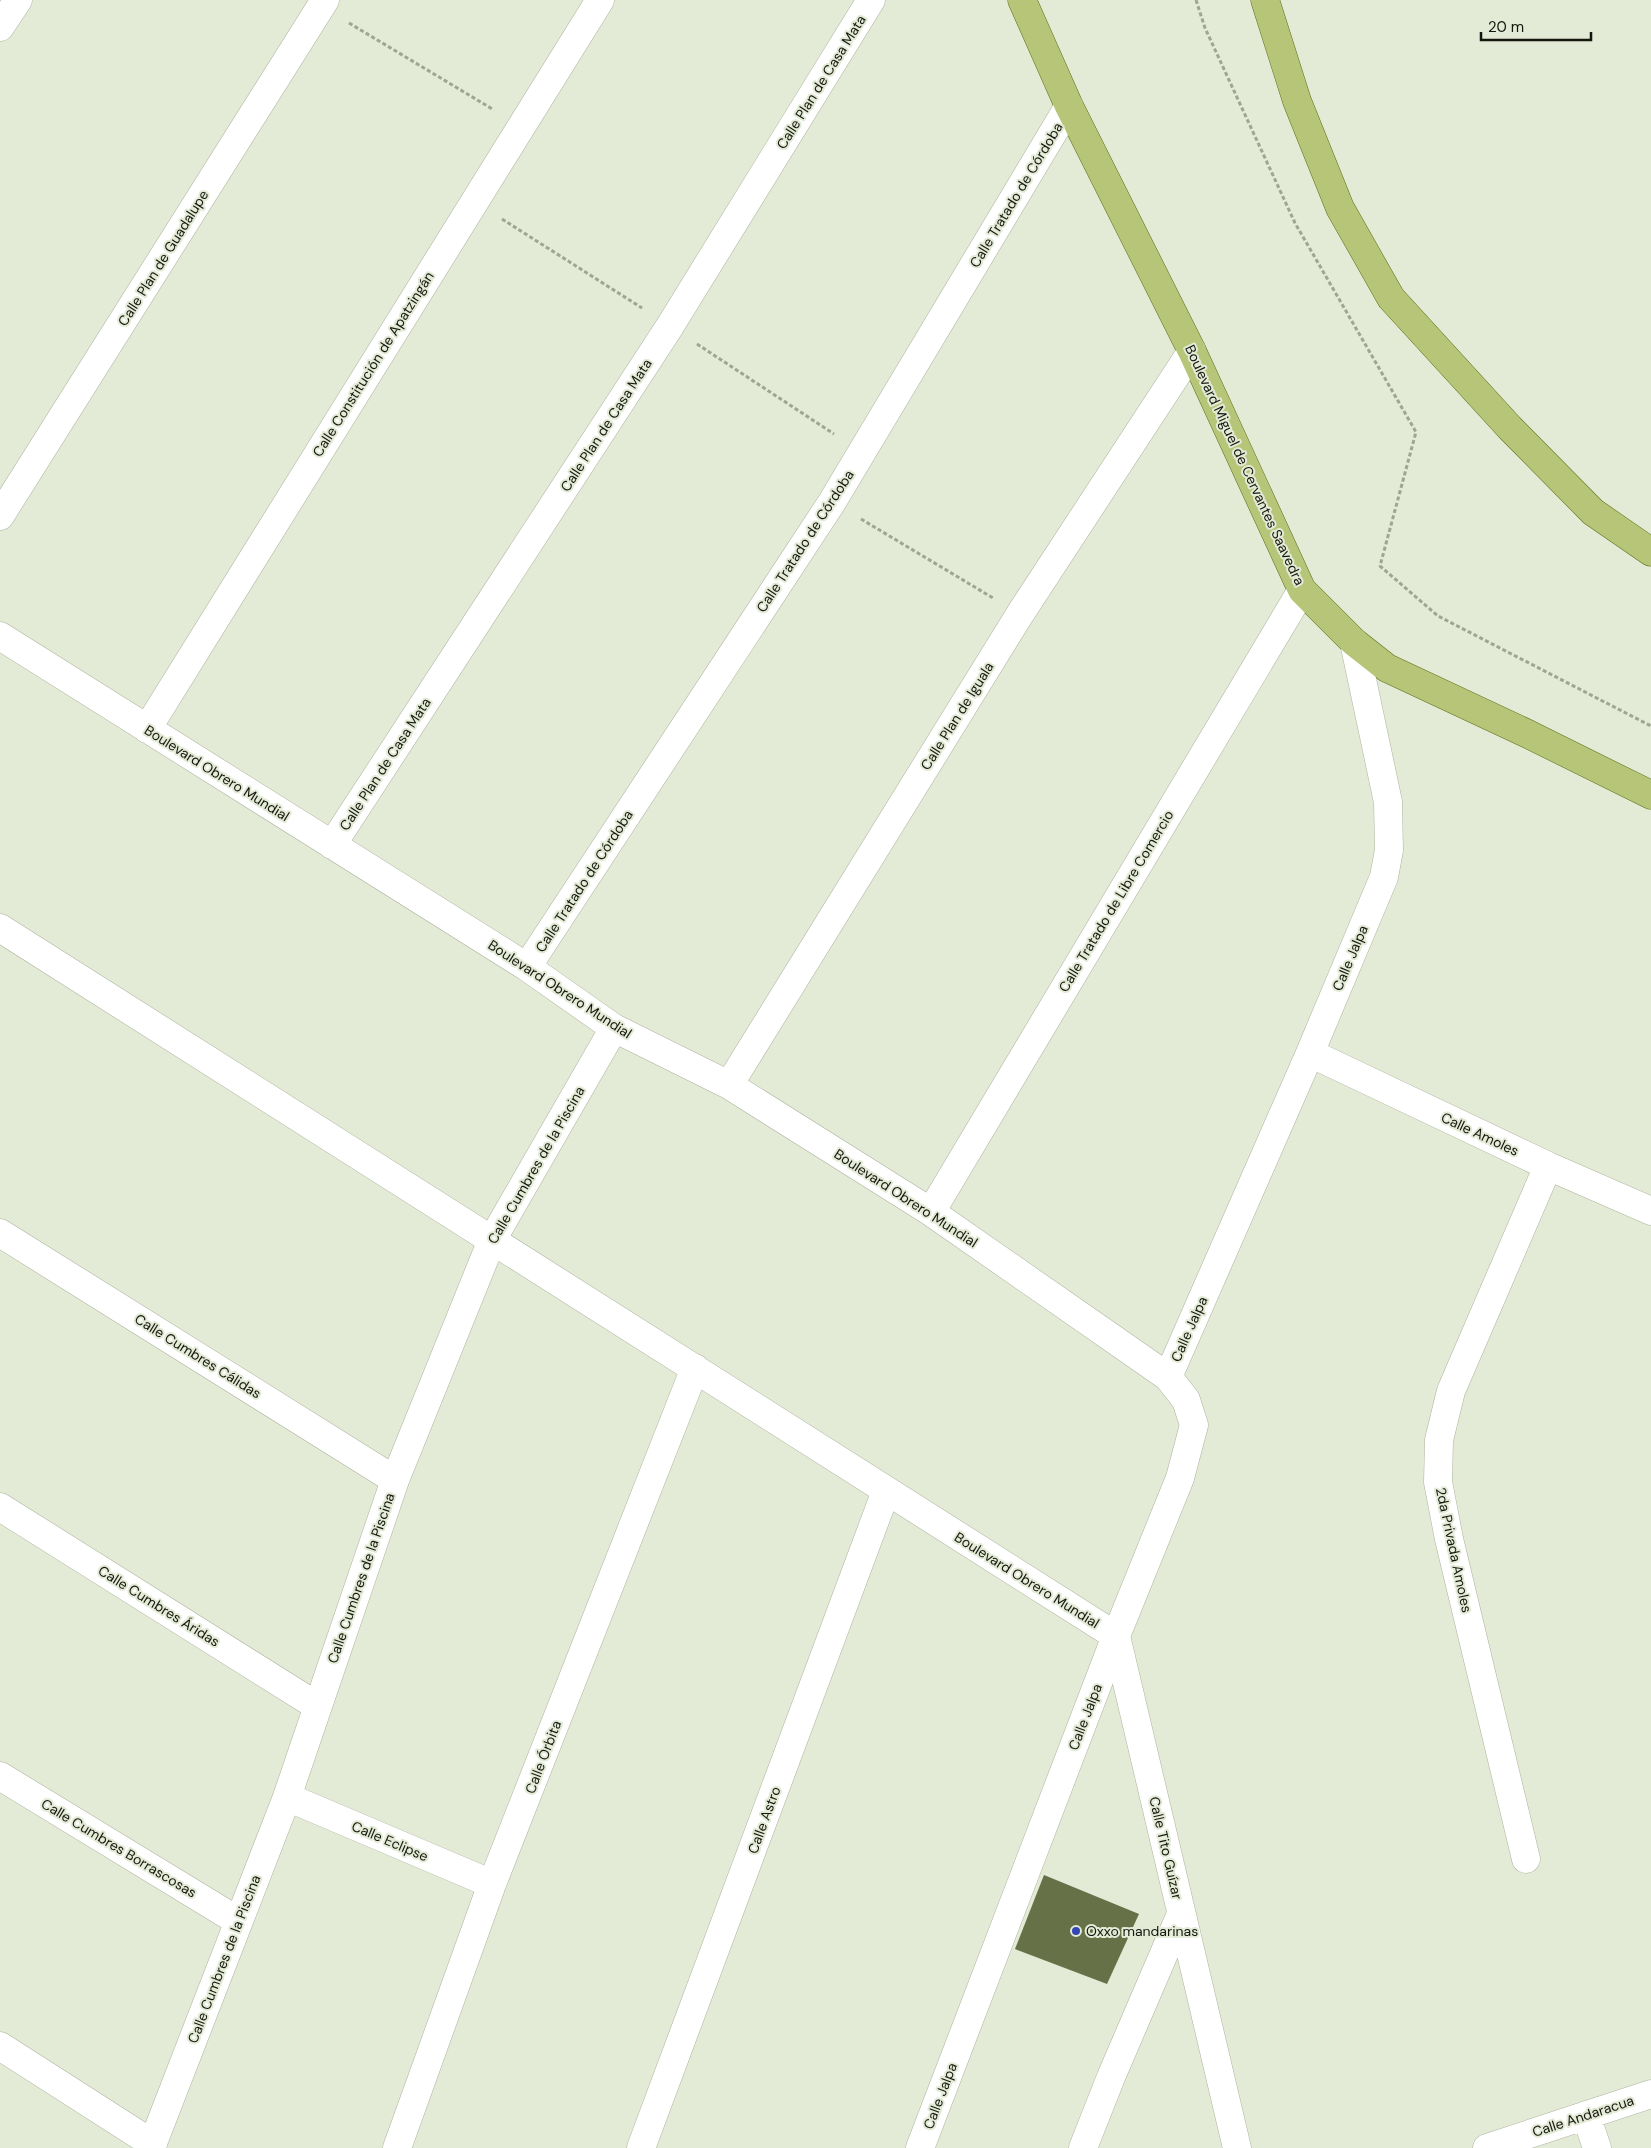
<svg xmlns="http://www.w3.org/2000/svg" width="1651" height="2148" font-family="'DM Sans',sans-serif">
	<rect width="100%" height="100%" fill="#e3ead5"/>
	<path fill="#667148" d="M1044,1875L1139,1914L1107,1984L1015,1949Z"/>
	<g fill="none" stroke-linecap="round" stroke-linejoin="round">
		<g stroke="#adb39f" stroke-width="29">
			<path id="minor" d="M0,27L18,0
				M0,516L325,0
				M0,636L527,967L614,1028L729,1085L931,1212L1168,1377L1186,1400L1194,1425L1180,1478L1116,1636L920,2148
				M147,729L600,0
				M332,845L670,326L871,0
				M0,928L1116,1636
				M527,967L832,502L1069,106
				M1310,1053L1548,1166L1651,1211
				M729,1085L1020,614L1192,351
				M931,1212L1302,590
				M0,1233L395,1480
				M1168,1377L1310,1053L1384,877L1389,850L1388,802L1354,642
				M0,1507L317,1706
				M1116,1636L1237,2148
				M0,1776L238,1921
				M287,1797L492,1884
				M1526,1859L1449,1539L1438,1482L1439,1440L1451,1391L1548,1166
				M0,2046L153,2144
				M1586,2115L1597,2148
				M151,2148L287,1797L395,1480L492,1240L614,1028
				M397,2148L492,1884L695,1368
				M641,2148L886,1491
				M1083,2148L1111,2077L1181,1914
				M1487,2148L1651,2094"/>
		</g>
		<g stroke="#5e6f19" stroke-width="29">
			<path id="major" d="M1022,0L1069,106L1192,351L1302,590L1354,642L1387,668L1528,734L1651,795
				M1265,0L1297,101L1340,208L1391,298L1510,428L1593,512L1651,552"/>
		</g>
		<path stroke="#9fa493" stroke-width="3" stroke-dasharray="4 2.5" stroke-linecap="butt" d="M1196,0L1205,28L1295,223L1416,432L1380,566L1438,616L1651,726
			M349,23L494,110
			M502,219L642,308
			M697,344L834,434
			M861,519L993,598"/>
		<use href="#minor" stroke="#fff" stroke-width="28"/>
		<use href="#major" stroke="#b6c578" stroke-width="28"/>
	</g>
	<circle fill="#3445b8" stroke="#e3ead5" stroke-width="2" cx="1076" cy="1931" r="5"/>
	<g text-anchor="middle" stroke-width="4" stroke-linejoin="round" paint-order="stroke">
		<g font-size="14" fill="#15170f" stroke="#e3ead5">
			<text transform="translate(821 82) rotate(-58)" y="5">Calle Plan de Casa Mata</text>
			<text transform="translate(1016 195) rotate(-59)" y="5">Calle Tratado de Córdoba</text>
			<text transform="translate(163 258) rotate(-58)" y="5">Calle Plan de Guadalupe</text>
			<text transform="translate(373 364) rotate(-58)" y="5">Calle Constitución de Apatzingán</text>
			<text transform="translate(606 425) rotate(-57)" y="5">Calle Plan de Casa Mata</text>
			<text transform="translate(1245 465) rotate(65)" y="5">Boulevard Miguel de Cervantes Saavedra</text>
			<text transform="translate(805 541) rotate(-57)" y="5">Calle Tratado de Córdoba</text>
			<text transform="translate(957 716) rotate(-58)" y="5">Calle Plan de Iguala</text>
			<text transform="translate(385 764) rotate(-57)" y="5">Calle Plan de Casa Mata</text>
			<text transform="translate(217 773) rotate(32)" y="5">Boulevard Obrero Mundial</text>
			<text transform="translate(584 881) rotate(-57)" y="5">Calle Tratado de Córdoba</text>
			<text transform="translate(1116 901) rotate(-59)" y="5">Calle Tratado de Libre Comercio</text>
			<text transform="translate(1350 958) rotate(-67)" y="5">Calle Jalpa</text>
			<text transform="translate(560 989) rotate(33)" y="5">Boulevard Obrero Mundial</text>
			<text transform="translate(1480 1134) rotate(25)" y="5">Calle Amoles</text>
			<text transform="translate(536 1165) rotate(-60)" y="5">Calle Cumbres de la Piscina</text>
			<text transform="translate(906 1198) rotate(33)" y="5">Boulevard Obrero Mundial</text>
			<text transform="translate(1189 1329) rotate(-66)" y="5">Calle Jalpa</text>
			<text transform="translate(198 1356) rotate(32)" y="5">Calle Cumbres Cálidas</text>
			<text transform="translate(1454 1550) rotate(78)" y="5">2da Privada Amoles</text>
			<text transform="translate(361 1578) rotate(-71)" y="5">Calle Cumbres de la Piscina</text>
			<text transform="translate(1027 1580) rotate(32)" y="5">Boulevard Obrero Mundial</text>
			<text transform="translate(159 1606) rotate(32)" y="5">Calle Cumbres Áridas</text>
			<text transform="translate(1085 1717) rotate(-69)" y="5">Calle Jalpa</text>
			<text transform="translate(543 1757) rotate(-69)" y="5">Calle Órbita</text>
			<text transform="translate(764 1820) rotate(-70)" y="5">Calle Astro</text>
			<text transform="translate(390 1841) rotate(23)" y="5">Calle Eclipse</text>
			<text transform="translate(119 1848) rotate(31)" y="5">Calle Cumbres Borrascosas</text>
			<text transform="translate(1166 1848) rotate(77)" y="5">Calle Tito Guízar</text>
			<text transform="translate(224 1959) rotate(-69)" y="5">Calle Cumbres de la Piscina</text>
			<text transform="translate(940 2096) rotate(-69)" y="5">Calle Jalpa</text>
			<text transform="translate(1583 2116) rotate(-18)" y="5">Calle Andaracua</text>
		</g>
		<g font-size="14" fill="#15170f" stroke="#e3ead5" text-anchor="start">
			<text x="1086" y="1936">Oxxo mandarinas</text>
		</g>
	</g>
	<path d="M1481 32v8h110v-8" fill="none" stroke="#15170f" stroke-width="2.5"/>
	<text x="1488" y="32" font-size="15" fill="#15170f" stroke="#e3ead5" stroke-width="4" paint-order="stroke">20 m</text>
</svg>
